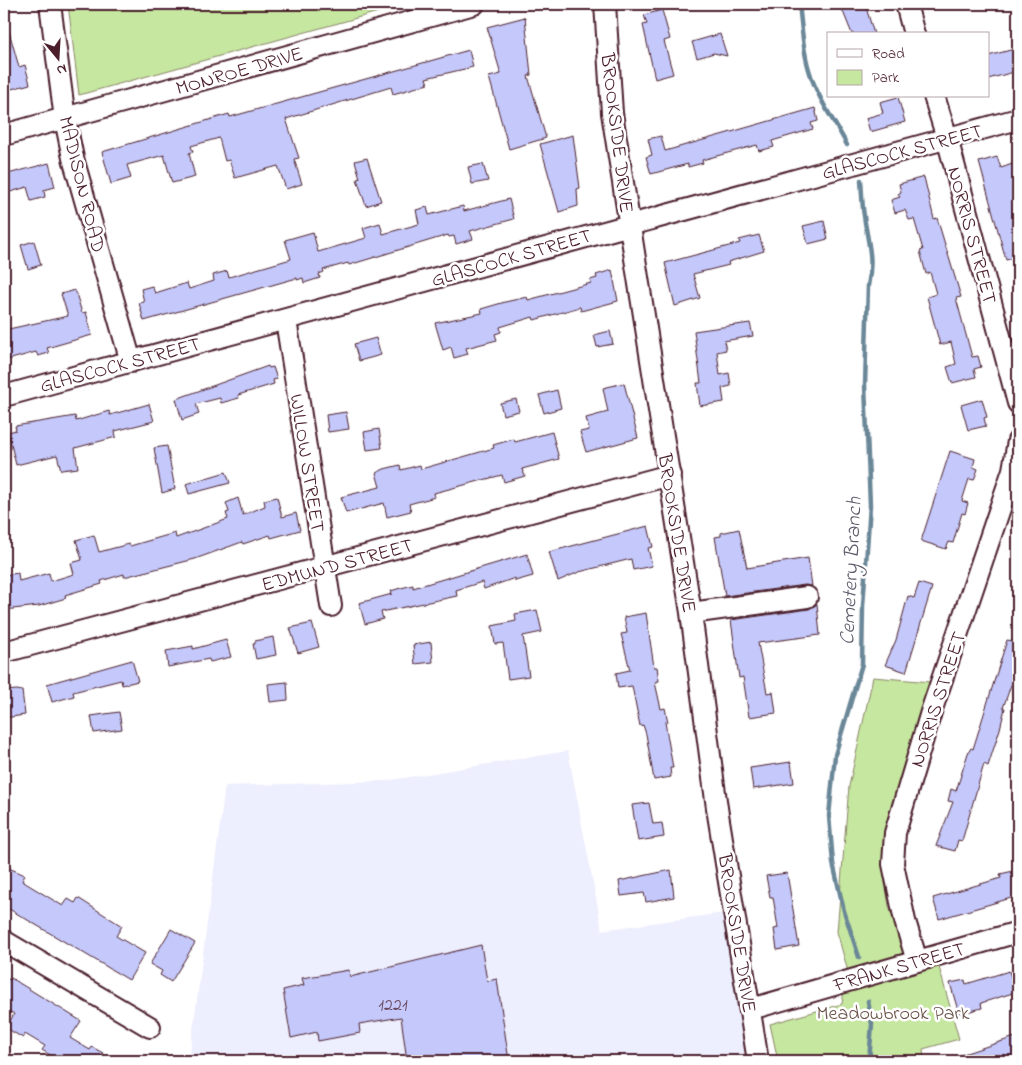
<svg xmlns="http://www.w3.org/2000/svg" width="1022" height="1065" font-family="'Indie Flower',sans-serif">
	<rect width="100%" height="100%" fill="#fff"/>
	<filter id="ink" filterUnits="userSpaceOnUse"><feTurbulence type="fractalNoise" baseFrequency=".02" numOctaves="2"/><feDisplacementMap in="SourceGraphic" scale="10" xChannelSelector="R" yChannelSelector="G"/><feConvolveMatrix kernelMatrix="1 2 1 2 8 2 1 2 1" color-interpolation-filters="sRGB"/></filter>
	<g filter="url(#ink)">
		<path fill="#edeefe" d="M568,751L602,930L724,913L750,1061H189L225,786L385,781Z"/>
		<path fill="#c6e7a0" stroke="#888366" d="M68,4H407L79,95Z
			M873,677L931,682L889,813L883,844L884,877L889,906L908,968L937,960L959,1039L923,1049L924,1061H778L770,1024L842,1004L847,968L837,932L849,786Z"/>
		<g fill="none" stroke-linecap="round" stroke-linejoin="round">
			<path stroke="#6b8798" stroke-width="4.5" d="M799,4C802,28 803,53 811,76C819,101 835,122 847,145
				M859,957L844,911L833,863L829,816L835,755L862,664L863,606L870,505L865,385L868,286C874,257 868,244 864,216C862,204 862,192 861,180
				M868,1001L872,1024L869,1061"/>
		</g>
		<path fill="#c4c8fa" stroke="#4a1f2b" d="M840,4H865L874,34H852Z
			M662,10L670,39L664,41L673,74L655,79L643,25L647,24L644,15Z
			M525,17L531,75L528,76L546,138L509,149L489,77L501,74L487,27Z
			M7,24L19,67L25,65L30,84L4,91V25Z
			M720,34L727,56L714,53L697,58L692,42Z
			M1018,48V71L988,79V56Z
			M469,50L473,67L426,78L428,84L393,94L391,87L286,119L299,158L294,159L302,184L286,189L278,166L235,178L229,160L225,161L219,138L191,146L193,152L189,153L195,177L172,183L164,155L127,165L131,178L111,184L102,152L229,114L230,117Z
			M898,97L905,122L870,132L866,118L883,113L880,102Z
			M815,108L818,121L811,123L813,129L772,141L774,147L759,151L757,145L702,160L703,163L688,167V164L651,174L646,157L652,155L648,139L661,136L665,151Z
			M573,135L580,188L577,189L578,206L559,212L540,144Z
			M997,157L1001,168L1018,162V257L1006,260L979,162Z
			M367,158L381,201L366,206L357,179L360,178L355,161Z
			M49,163L55,187L44,190L45,197L31,201L27,187L4,194V175Z
			M483,164L488,181L472,184L468,167Z
			M924,177L934,219L937,218L961,297L956,298L972,357L978,356L981,367L974,369L976,377L952,383L947,367L956,364L951,342L940,345L927,297L936,294L930,272L926,274L920,251L923,250L914,219L909,220L905,210L895,213L891,200L900,197L898,194L901,192L899,184Z
			M509,199L514,219L470,231L473,239L456,244L454,236L449,237L448,235L349,265L348,263L323,270L324,272L319,274L320,278L304,283L303,278L297,280V278L144,321L139,303L144,302L141,289L152,286L155,293L187,283L189,289L214,281L213,275L227,271L229,277L291,259L285,240L313,232L318,252L366,238L363,228L380,223L383,234L419,224L416,210L427,207L429,215L463,206L464,211Z
			M824,221L828,239L808,244L803,226Z
			M759,235L764,251L728,262L729,265L693,274L700,298L675,306L665,263L740,243L739,240Z
			M34,241L41,265L28,269L21,245Z
			M612,270L618,301L581,311L580,307L534,320L533,317L500,327L501,332L495,334L497,340L466,348L468,354L454,358L451,347L443,350L435,323L482,313L481,309L505,302L527,297L528,300L591,283L590,280L597,278L596,275Z
			M75,290L82,313L86,312L92,335L47,348L49,353L38,356L36,352L4,361V330L68,316L61,294Z
			M750,323L753,336L724,341L726,350L717,352L720,375L729,373L731,386L722,388L724,402L700,406L697,383H701L694,331Z
			M610,331L613,344L597,347L594,335Z
			M376,338L381,355L359,361L354,344Z
			M268,366L269,368L273,367L277,379L273,380L274,384L238,395L239,398L221,403L220,398L196,404L199,414L182,420L176,399Z
			M624,383L638,438L586,452L580,432L589,430L586,418L608,412L603,388Z
			M557,390L561,408L544,413L539,395Z
			M516,399L519,411L503,415L500,403Z
			M982,399L987,417L984,418L986,426L968,430L961,405Z
			M149,404L154,421L115,431L116,437L75,448L78,468L61,470L57,455L16,465L8,432L16,430L15,426L75,416L76,421L109,411L110,415Z
			M346,412L349,429L328,432L326,415Z
			M379,429L382,448L367,450L364,432Z
			M552,432L559,459L522,469L525,476L504,482L502,475L434,493L435,497L409,504L411,511L387,517L384,503L346,513L341,497L380,487L376,473L384,469L400,465L401,470L420,465L421,469L494,448L493,445L514,439L515,442Z
			M167,446L175,489L162,493L154,448Z
			M950,451L975,459L973,467L978,469L974,480L969,479L962,501L968,503L965,514L962,513L953,543L949,542L946,549L921,541Z
			M226,472L230,483L189,494L186,484Z
			M277,497L282,517L296,513L300,530L271,538L270,535L243,544L242,542L195,559L124,577V574L101,581L102,584L65,595L66,598L39,606L4,610V575L18,573L19,581L49,573L51,581L74,574L71,563L82,560L76,540L94,535L99,552L129,544L130,546L175,533L176,538L228,519L226,513L229,512L226,503L238,498L243,515L265,506L264,500Z
			M648,526L653,547L648,548L652,566L633,570L631,559L579,572L558,581L549,552Z
			M739,529L747,568L808,558L812,586L805,585L725,596L715,537L721,536V533Z
			M527,554L533,576L515,581V578L484,589L482,582L456,590L457,596L381,612L383,619L365,624L359,603L392,594L391,591L397,589L413,585V588Z
			M919,583L932,587L906,672L885,665L896,640L908,596L914,598Z
			M817,604L820,635L758,643L767,693L773,692L776,713L749,717L743,677L739,678L731,620L809,609Z
			M537,610L542,632L523,636L529,676L508,679L503,643L495,644L492,626L516,621L515,614Z
			M646,613L654,667H657L659,681L655,682L661,709L665,708L668,722H665L673,768H670L671,777L654,780L646,734L643,725L640,726L632,686L618,688L616,673L630,670L621,634L627,633L624,617Z
			M312,623L319,647L298,653L290,628Z
			M273,637L276,655L256,659L253,644H255V641Z
			M226,640L231,657L210,662L209,659L168,667L166,651L193,646V649Z
			M1007,640L1018,642V675L1015,686L1011,685L1003,708H1005L1000,729L988,766L984,764L962,841L958,840L955,851L936,846L953,802L948,801L951,789L956,791L968,753L971,748L973,749Z
			M431,642L433,662L415,664L413,645Z
			M132,660L138,681L122,685L121,680L73,692L74,696L52,702L47,684Z
			M287,682L288,700L270,702L268,684Z
			M17,690L22,691L25,715L4,718L5,691Z
			M119,712L122,729L94,733L91,716Z
			M791,762L794,783L753,789L750,768Z
			M649,803L653,824L662,823L664,837L638,841L632,805Z
			M4,866L25,875L22,881L63,906L68,899L75,903L78,898L122,926L116,936L145,953L129,980L4,906Z
			M671,870L674,897L646,902L644,893L621,896L619,881Z
			M1018,870V896L939,919L933,898L1001,878L1000,874Z
			M787,873L799,946L777,950L774,929L778,928L773,897H770L766,876Z
			M171,929L195,943L171,982L160,975L162,971L150,964Z
			M481,945L487,981L497,979L509,1061H407L401,1017L359,1024L360,1033L318,1041L317,1032L291,1038L283,990L304,985L302,978L349,970L350,977Z
			M1009,971L1016,992L981,1003L982,1008L959,1014L950,983L965,980L966,984Z
			M4,977L10,980L11,978L81,1021L70,1038L90,1050L92,1047L103,1053L101,1056L109,1061H60L42,1050L45,1046L25,1034L23,1038L6,1028L14,1014L4,1008Z
			M1015,1037L1018,1061H949L948,1059Z"/>
		<g fill="none" stroke-linecap="round" stroke-linejoin="round">
			<g stroke="#4a1f2b" stroke-width="24">
				<path id="minor" d="M50,4L65,119L73,158L131,362
					M605,4L612,113L691,613L717,808L758,1061
					M906,4L914,34
					M934,96L947,138L1018,403
					M4,135L474,4
					M286,320L331,606
					M4,396L1018,119
					M691,613L807,597
					M4,652L670,475
					M4,941L150,1027
					M917,961L905,921L893,864L895,833L931,712L1013,470L1018,441
					M751,1009L1018,932"/>
			</g>
			<use href="#minor" stroke="#fff" stroke-width="20"/>
		</g>
	</g>
	<g text-anchor="middle" stroke-width="5" stroke-linejoin="round" paint-order="stroke">
		<g font-size="18" fill="#68495f">
			<text x="393" y="1010">1221</text>
		</g>
		<g font-size="20" fill="#4a1f2b" stroke="#fff">
			<text transform="translate(239 70) rotate(-16)" y="7">MONROE DRIVE</text>
			<text transform="translate(618 133) rotate(83)" y="7">BROOKSIDE DRIVE</text>
			<text transform="translate(902 151) rotate(-15)" y="7">GLASCOCK STREET</text>
			<text transform="translate(83 184) rotate(76)" y="7">MADISON ROAD</text>
			<text transform="translate(973 235) rotate(75)" y="7">NORRIS STREET</text>
			<text transform="translate(511 257) rotate(-16)" y="7">GLASCOCK STREET</text>
			<text transform="translate(120 364) rotate(-15)" y="7">GLASCOCK STREET</text>
			<text transform="translate(308 463) rotate(81)" y="7">WILLOW STREET</text>
			<text transform="translate(678 533) rotate(81)" y="7">BROOKSIDE DRIVE</text>
			<text transform="translate(337 564) rotate(-15)" y="7">EDMUND STREET</text>
			<text transform="translate(937 699) rotate(-72)" y="7">NORRIS STREET</text>
			<text transform="translate(738 933) rotate(81)" y="7">BROOKSIDE DRIVE</text>
			<text transform="translate(899 966) rotate(-16)" y="7">FRANK STREET</text>
		</g>
		<g font-size="20" fill="#695148" stroke="#fff">
			<text x="893" y="1019">Meadowbrook Park</text>
		</g>
		<g font-size="21" font-style="italic" fill="#5d5c6b" stroke="#fff">
			<text transform="translate(850 571) rotate(-87)" y="7">Cemetery Branch</text>
		</g>
	</g>
	<rect width="1022" height="1065" fill="none" stroke="#fff" stroke-width="20"/>
	<rect x="10" y="10" width="1002" height="1045" fill="none" stroke="#4a1f2b" stroke-width="2" filter="url(#ink)"/>
	<rect x="827" y="32" width="162" height="65" fill="#ffffff" stroke="#b7a5aa"/>
	<rect x="837" y="49" width="25" height="8" fill="#ffffff" stroke="#b7a5aa"/>
	<text x="872" y="58" font-size="15" fill="#4a1f2b">Road</text>
	<rect x="837" y="70" width="25" height="15" fill="#c6e7a0" stroke="#b7a5aa"/>
	<text x="872" y="82" font-size="15" fill="#4a1f2b">Park</text>
	<g transform="translate(58 58) rotate(162)" stroke="#ffffff" stroke-width="4" paint-order="stroke">
	<path d="M0-4L9 19L0 12L-9 19Z" fill="#4a1f2b"/>
	<text y="-8" font-size="14" font-weight="bold" text-anchor="middle" fill="#4a1f2b">N</text>
	</g>
</svg>
